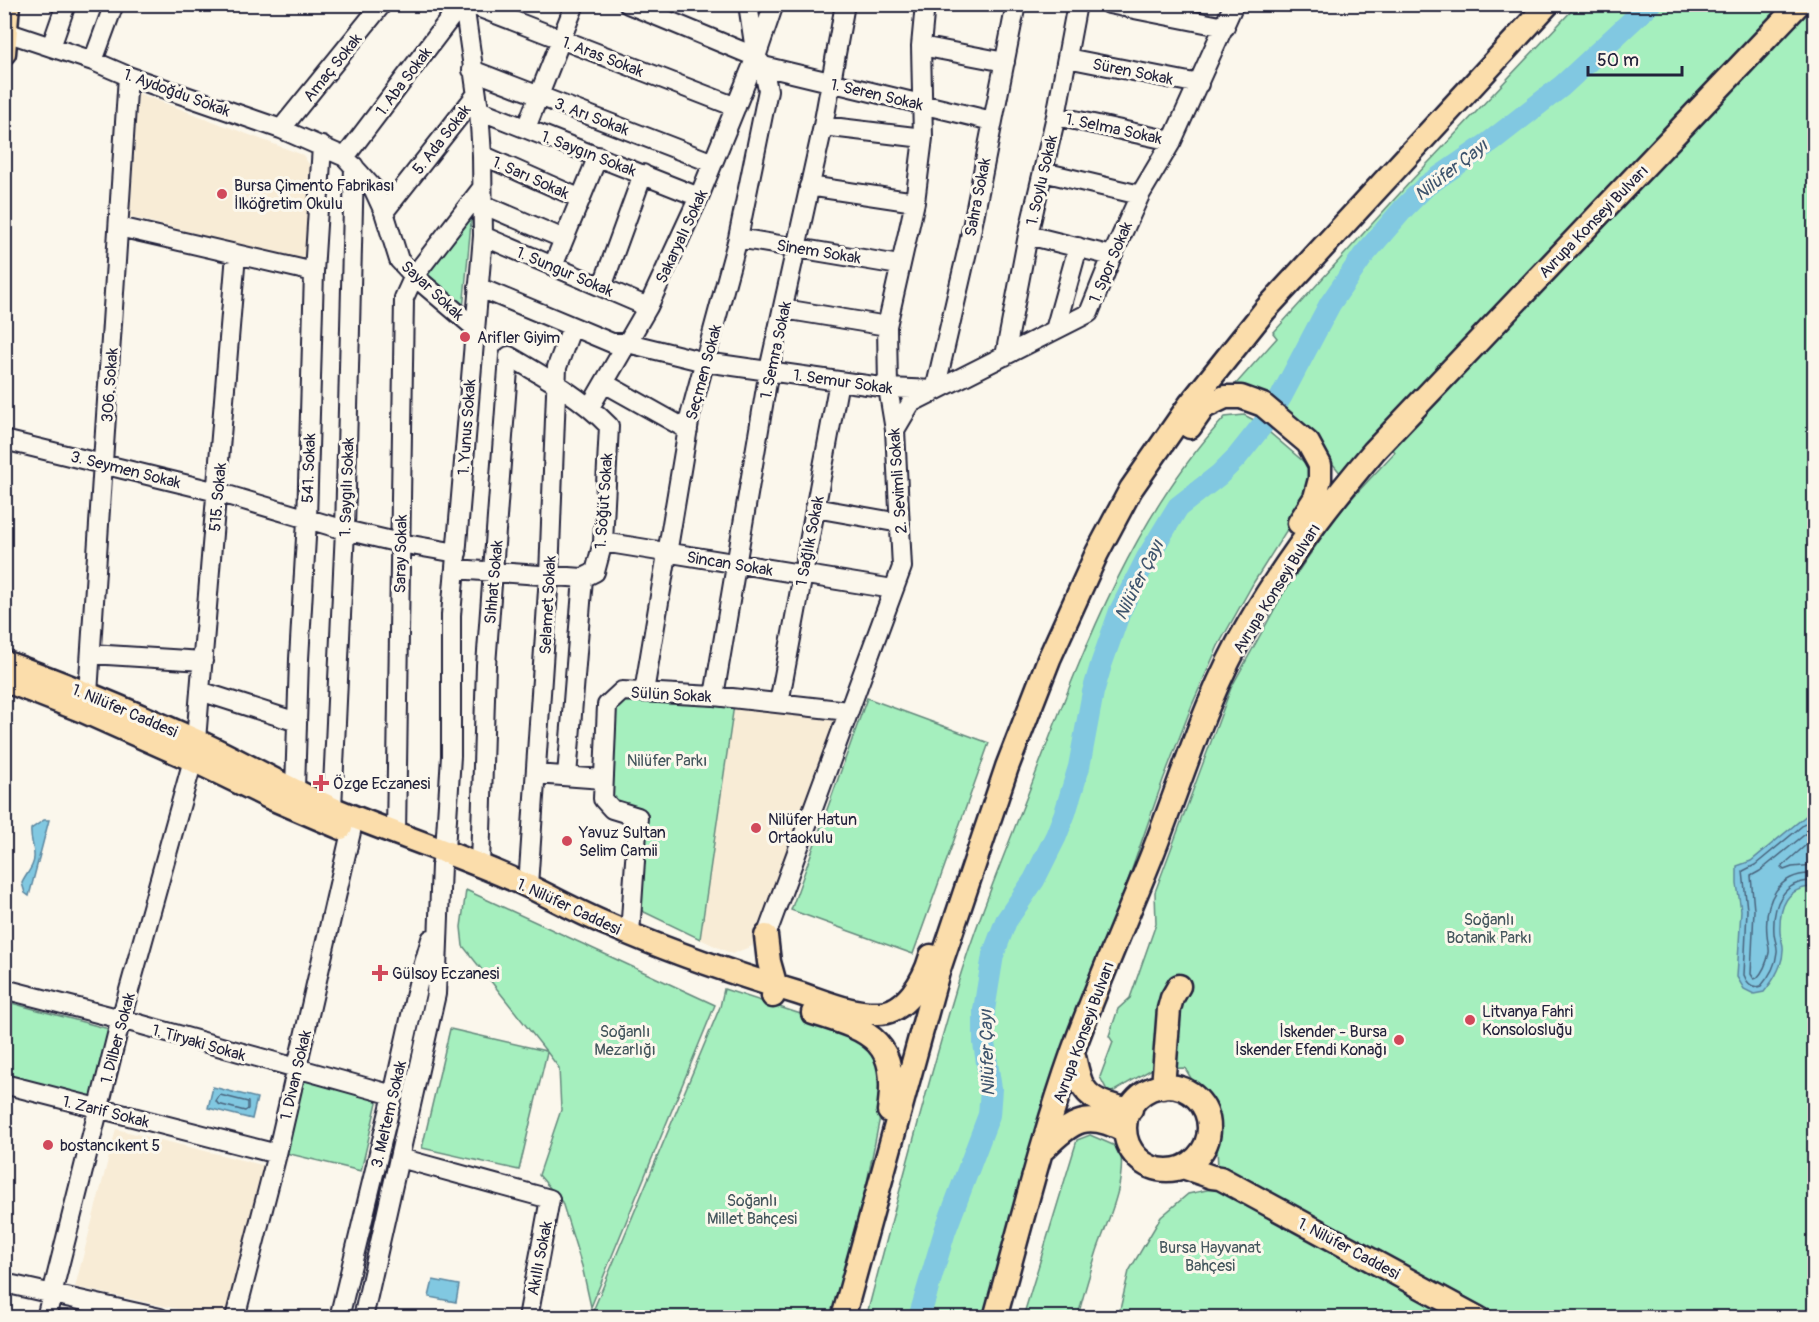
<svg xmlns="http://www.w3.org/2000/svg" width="1819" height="1322" font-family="Pangolin,sans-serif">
	<rect width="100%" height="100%" fill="#fbf7ec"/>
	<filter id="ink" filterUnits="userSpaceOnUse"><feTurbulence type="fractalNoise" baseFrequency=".0167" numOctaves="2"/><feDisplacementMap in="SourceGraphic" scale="12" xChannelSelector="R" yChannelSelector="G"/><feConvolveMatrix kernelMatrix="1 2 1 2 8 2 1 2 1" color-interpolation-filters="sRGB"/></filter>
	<g filter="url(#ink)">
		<path fill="#f8ecd6" d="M138,93L303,155L314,172L305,261L130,217Z
			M734,705L838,716L752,946L732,954L700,939Z
			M116,1129L266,1166L233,1317H215L75,1287Z"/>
		<path fill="#a5efbe" stroke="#64887c" stroke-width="1.5" d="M1577,5H1790L1342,475L1309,435L1234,386L1277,338L1273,333L1410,182Z
			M1809,5H1814V1317H1503L1301,1209L1218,1169L1217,1147L1220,1121L1215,1105L1202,1087L1192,1080L1185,1068L1152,1069L1109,1094L1100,1077L1113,1042L1109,1036L1118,1009L1130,998L1156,924L1155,892L1231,688L1284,592L1339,512L1395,452L1391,446Z
			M472,212L463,310L424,277Z
			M1244,415L1256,421L1311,468L1317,482L1254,582L1218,646L1192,705L1163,780L1069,1050L989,1317L866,1318C895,1207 924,1096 957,986C980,911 1011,839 1039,765C1086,643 1135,515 1225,417Z
			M867,698L989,743L913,954L791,910Z
			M621,701L734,705L700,939L640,910L645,812L615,801L607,783L612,712Z
			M466,890L715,1005L591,1307L582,1266L562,1202L539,1175L561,1110L559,1068L547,1052L519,1170L422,1148L450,1029L546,1051L463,946L461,927Z
			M724,989L816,1019L870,1041L883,1064L884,1097L853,1253L836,1317L534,1318L535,1311H593L720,1007Z
			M4,1001L109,1029L91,1103L5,1078Z
			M305,1079L378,1098L361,1171L286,1153L282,1156L299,1081Z
			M1090,1135L1120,1148C1127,1182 1108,1219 1097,1251C1090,1273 1083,1295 1078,1317H1023L1077,1140Z
			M1216,1188L1450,1317L1118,1318L1129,1271L1161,1217L1188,1194Z"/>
		<path fill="#81c8e1" stroke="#5b869f" stroke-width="1.5" d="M1814,804V887C1787,887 1779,906 1780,932C1780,938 1784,944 1783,950C1783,965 1773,981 1764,992L1754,994L1744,989L1737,977L1741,910L1737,884V866L1751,861L1808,814Z
			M44,820H49L29,896L25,893L22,883C26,874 35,866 34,855C34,846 30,839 31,829Z
			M213,1087L257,1098L252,1119L208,1108Z
			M433,1280L459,1285L456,1302L429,1297Z"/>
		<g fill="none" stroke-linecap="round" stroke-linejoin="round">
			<path stroke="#48647d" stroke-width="1.5" d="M1814,816L1755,865L1743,871L1747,910L1744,975C1747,983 1752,989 1761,986C1769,977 1776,964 1777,952C1778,946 1774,939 1774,933C1772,905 1783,880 1814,881
				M1814,827L1760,871L1751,876L1754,910L1751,974L1754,979L1757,978C1763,972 1767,962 1769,953C1770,947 1767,941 1767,934C1764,901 1778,872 1814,874
				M1814,838L1781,867L1784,870L1792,867L1814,865
				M220,1095L248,1102V1109L245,1111L218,1104L216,1101Z"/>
			<path stroke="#81c8e1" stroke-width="22" d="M919,1318L945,1231L989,1115L991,1089L984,1043V1010L993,955L1006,921L1034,880L1056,836L1065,813L1079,767L1093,692L1101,665L1120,611L1147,558L1178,507L1219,475L1237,457L1268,418L1281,397L1330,304L1363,256L1404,208L1426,186L1490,142L1562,86L1650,4"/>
			<g stroke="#22223b" stroke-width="22">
				<path id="minor" d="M470,4L736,107
					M628,4L756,57
					M1109,4L1225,27
					M6,32L93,61L128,76L281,129L345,157L373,188L384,212L399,260L414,276L474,327
					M921,46L1005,62
					M51,47L66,4
					M1067,58L1199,84
					M93,61L114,4
					M763,66L992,121
					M472,70L713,163
					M479,110L699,197
					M1056,116L1172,141
					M823,126L923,138
					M526,128L575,4
					M281,129L382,4
					M482,155L581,199
					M345,157L461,4
					M1043,172L1140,195
					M809,186L915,202
					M482,204L564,239
					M384,212L476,95
					M119,227L314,272
					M1028,235L1112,256
					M483,236L648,307
					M738,238L899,265
					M553,266L598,156
					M478,287L612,343H628L705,362L888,388L935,390L969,243L1016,4
					M602,287L643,174
					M784,309L887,326
					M1055,330L1078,247
					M1005,356L1028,235L1056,116L1077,4
					M604,383L688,430
					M590,407L648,307L699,197L756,57L774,4
					M895,430L911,403L1089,313L1112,256L1140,195L1172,141L1234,4
					M4,440L217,492L345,530L400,543L457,553
					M815,508L900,523
					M603,542L893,589
					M455,569L583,578
					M91,654L203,661
					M200,691L297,722
					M644,692L690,416L738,238L768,90L763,66L756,57L748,4
					M88,694L128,76
					M714,696L769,370L823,126L845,4
					M779,703L839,381
					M196,740L236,254
					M536,774L603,779
					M295,789L299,659L307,520L314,272L322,146
					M332,808L345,530L354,166
					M396,834L404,298L414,276L482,188
					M480,866L486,665L509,356C545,377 580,396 609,426L603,542L595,572L583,578L567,776
					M528,886L549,575L557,367L572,327
					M630,934L638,817L612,809L603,799L607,705L622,691L714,696L848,711
					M766,936L902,567L895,430L888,388L887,326L915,202L923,138L921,46L925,4
					M4,989L121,1019L393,1095
					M4,1084L277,1154
					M400,1158L550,1199L528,1318
					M4,1283L160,1318
					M46,1318L121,1019L193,760
					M235,1318L277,1154L351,832
					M339,1318L393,1095L418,984L431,939
					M363,1318L436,994L441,865L445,850L451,756V615L483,236L482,155L479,110L464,4"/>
			</g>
			<g stroke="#22223b" stroke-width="27">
				<path id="major" d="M4,53L8,4
					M1190,427L1204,407L1225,397H1241L1263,405L1308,443L1320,465V479L1315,498L1299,523
					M4,662C69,685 133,712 195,740C242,761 287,789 334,809C399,836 466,857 530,887C557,900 582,914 609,925C670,952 735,974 798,993C823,1001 851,1014 878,1013C906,1013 924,980 931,956
					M4,680L83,711L193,760L271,798L341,828
					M766,936L769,962L776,987L773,996
					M813,1013C873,1031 899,1042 889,1111
					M1073,1052C1079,1077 1079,1095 1107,1104C1115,1106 1122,1109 1131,1109
					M1125 1128a42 42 0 1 1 84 0a42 42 0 1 1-84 0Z
					M1163,1087L1169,1009L1172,998L1179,986
					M1045,1148C1073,1120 1087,1111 1125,1131
					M1183,1167L1212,1177L1220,1178L1478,1318
					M843,1318L938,972L1007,767L1049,659L1097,553L1131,489L1190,404L1265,310L1548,4
					M995,1318C1020,1229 1042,1138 1073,1051C1097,985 1126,920 1152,855C1182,779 1206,696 1248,625C1284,563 1328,505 1374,451L1799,4"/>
			</g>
			<use href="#minor" stroke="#fbf7ec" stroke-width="18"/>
			<use href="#major" stroke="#fbddab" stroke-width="22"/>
		</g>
	</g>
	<g fill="#d1495b" stroke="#fbf7ec" stroke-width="2">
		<circle cx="222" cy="194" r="6"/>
		<circle cx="465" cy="337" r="6"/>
		<path d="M318 774h6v6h6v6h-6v6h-6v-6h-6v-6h6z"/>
		<circle cx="756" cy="828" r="6"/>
		<circle cx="567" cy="841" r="6"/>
		<path d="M377 964h6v6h6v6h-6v6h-6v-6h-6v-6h6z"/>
		<circle cx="1470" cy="1020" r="6"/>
		<circle cx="1399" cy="1040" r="6"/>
		<circle cx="48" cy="1145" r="6"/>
	</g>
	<g text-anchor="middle" stroke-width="6" stroke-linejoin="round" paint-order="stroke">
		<g font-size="16" fill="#22223b" stroke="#fbf7ec">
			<text transform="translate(603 56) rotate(21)" y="6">1. Aras Sokak</text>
			<text transform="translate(332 67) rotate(-51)" y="6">Amaç Sokak</text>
			<text transform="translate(1133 71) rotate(11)" y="6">Süren Sokak</text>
			<text transform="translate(403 81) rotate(-53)" y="6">1. Aba Sokak</text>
			<text transform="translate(177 92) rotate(20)" y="6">1. Aydoğdu Sokak</text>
			<text transform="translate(877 94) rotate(13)" y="6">1. Seren Sokak</text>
			<text transform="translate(592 116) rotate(21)" y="6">3. Arı Sokak</text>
			<text transform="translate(1114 128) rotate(12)" y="6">1. Selma Sokak</text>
			<text transform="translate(441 139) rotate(-52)" y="6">5. Ada Sokak</text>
			<text transform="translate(589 153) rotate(21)" y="6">1. Saygın Sokak</text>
			<text transform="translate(531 177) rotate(24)" y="6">1. Sarı Sokak</text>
			<text transform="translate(1041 180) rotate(-77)" y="6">1. Soylu Sokak</text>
			<text transform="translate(977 197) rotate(-79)" y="6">Sahra Sokak</text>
			<text transform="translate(1593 221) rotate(-46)" y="6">Avrupa Konseyi Bulvarı</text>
			<text transform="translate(681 236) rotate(-65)" y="6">Sakaryalı Sokak</text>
			<text transform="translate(819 251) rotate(9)" y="6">Sinem Sokak</text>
			<text transform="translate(1110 262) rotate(-67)" y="6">1. Spor Sokak</text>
			<text transform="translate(565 271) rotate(23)" y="6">1. Sungur Sokak</text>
			<text transform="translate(433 290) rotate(43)" y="6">Sayar Sokak</text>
			<text transform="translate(775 350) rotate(-78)" y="6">1. Semra Sokak</text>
			<text transform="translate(703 372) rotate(-75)" y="6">Seçmen Sokak</text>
			<text transform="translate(843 381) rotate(8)" y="6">1. Semur Sokak</text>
			<text transform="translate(109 385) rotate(-86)" y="6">306. Sokak</text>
			<text transform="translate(466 427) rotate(-86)" y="6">1. Yunus Sokak</text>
			<text transform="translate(308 468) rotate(-88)" y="6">541. Sokak</text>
			<text transform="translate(126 469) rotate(14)" y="6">3. Seymen Sokak</text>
			<text transform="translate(897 481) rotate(-94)" y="6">2. Sevimli Sokak</text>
			<text transform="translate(346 487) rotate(-88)" y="6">1. Saygılı Sokak</text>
			<text transform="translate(217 497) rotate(-85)" y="6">515. Sokak</text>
			<text transform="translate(603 501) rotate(-86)" y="6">1. Söğüt Sokak</text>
			<text transform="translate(809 541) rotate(-79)" y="6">1 Sağlık Sokak</text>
			<text transform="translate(400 554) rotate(-89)" y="6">Saray Sokak</text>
			<text transform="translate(730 563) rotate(9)" y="6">Sincan Sokak</text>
			<text transform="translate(493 582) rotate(-85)" y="6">Sıhhat Sokak</text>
			<text transform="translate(1276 588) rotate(-58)" y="6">Avrupa Konseyi Bulvarı</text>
			<text transform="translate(547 605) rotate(-87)" y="6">Selamet Sokak</text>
			<text transform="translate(671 694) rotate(3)" y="6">Sülün Sokak</text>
			<text transform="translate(125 710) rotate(23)" y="6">1. Nilüfer Caddesi</text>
			<text transform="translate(569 906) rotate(25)" y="6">1. Nilüfer Caddesi</text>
			<text transform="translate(1083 1032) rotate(-70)" y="6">Avrupa Konseyi Bulvarı</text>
			<text transform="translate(117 1038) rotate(-75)" y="6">1. Dilber Sokak</text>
			<text transform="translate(199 1042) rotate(16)" y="6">1. Tiryaki Sokak</text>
			<text transform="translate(295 1075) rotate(-77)" y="6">1. Divan Sokak</text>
			<text transform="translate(106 1111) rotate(14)" y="6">1. Zarif Sokak</text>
			<text transform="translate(388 1114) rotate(-77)" y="6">3. Meltem Sokak</text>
			<text transform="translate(1349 1248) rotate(28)" y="6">1. Nilüfer Caddesi</text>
			<text transform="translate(539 1258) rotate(-79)" y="6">Akıllı Sokak</text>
		</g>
		<g font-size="16" fill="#22223b" stroke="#fbf7ec" text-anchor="start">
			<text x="234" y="191">Bursa Çimento Fabrikası<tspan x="234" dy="18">İlköğretim Okulu</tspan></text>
			<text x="477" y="343">Arifler Giyim</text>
			<text x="333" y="789">Özge Eczanesi</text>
			<text x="768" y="825">Nilüfer Hatun<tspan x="768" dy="18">Ortaokulu</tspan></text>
			<text x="579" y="838">Yavuz Sultan<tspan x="579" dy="18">Selim Camii</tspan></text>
			<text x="392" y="979">Gülsoy Eczanesi</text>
			<text x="1482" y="1017">Litvanya Fahri<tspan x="1482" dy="18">Konsolosluğu</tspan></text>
			<text x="1387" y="1037" text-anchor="end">İskender - Bursa<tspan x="1387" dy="18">İskender Efendi Konağı</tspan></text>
			<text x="60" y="1151">bostancıkent 5</text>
		</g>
		<g font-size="16" fill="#43555c" stroke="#fbf7ec">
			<text x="667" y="766">Nilüfer Parkı</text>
			<text x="1489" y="925">Soğanlı<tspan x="1489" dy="18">Botanik Parkı</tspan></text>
			<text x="625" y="1037">Soğanlı<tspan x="625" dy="18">Mezarlığı</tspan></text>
			<text x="752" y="1206">Soğanlı<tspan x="752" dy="18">Millet Bahçesi</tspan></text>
			<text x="1210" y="1253">Bursa Hayvanat<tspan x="1210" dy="18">Bahçesi</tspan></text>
		</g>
		<g font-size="18" font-style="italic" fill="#3e546d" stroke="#fbf7ec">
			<text transform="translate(1451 170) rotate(-38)" y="6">Nilüfer Çayı</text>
			<text transform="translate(1139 580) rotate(-63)" y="6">Nilüfer Çayı</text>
			<text transform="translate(987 1053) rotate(-92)" y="6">Nilüfer Çayı</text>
		</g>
	</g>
	<rect width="1819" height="1322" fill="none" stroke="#fbf7ec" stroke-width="24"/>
	<rect x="12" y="12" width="1795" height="1298" fill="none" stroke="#22223b" stroke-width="2" filter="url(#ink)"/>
	<path d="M1588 66v9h94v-9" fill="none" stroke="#22223b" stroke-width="3"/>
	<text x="1597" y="66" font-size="18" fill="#22223b" stroke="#fbf7ec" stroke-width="4.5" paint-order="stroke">50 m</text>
</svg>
